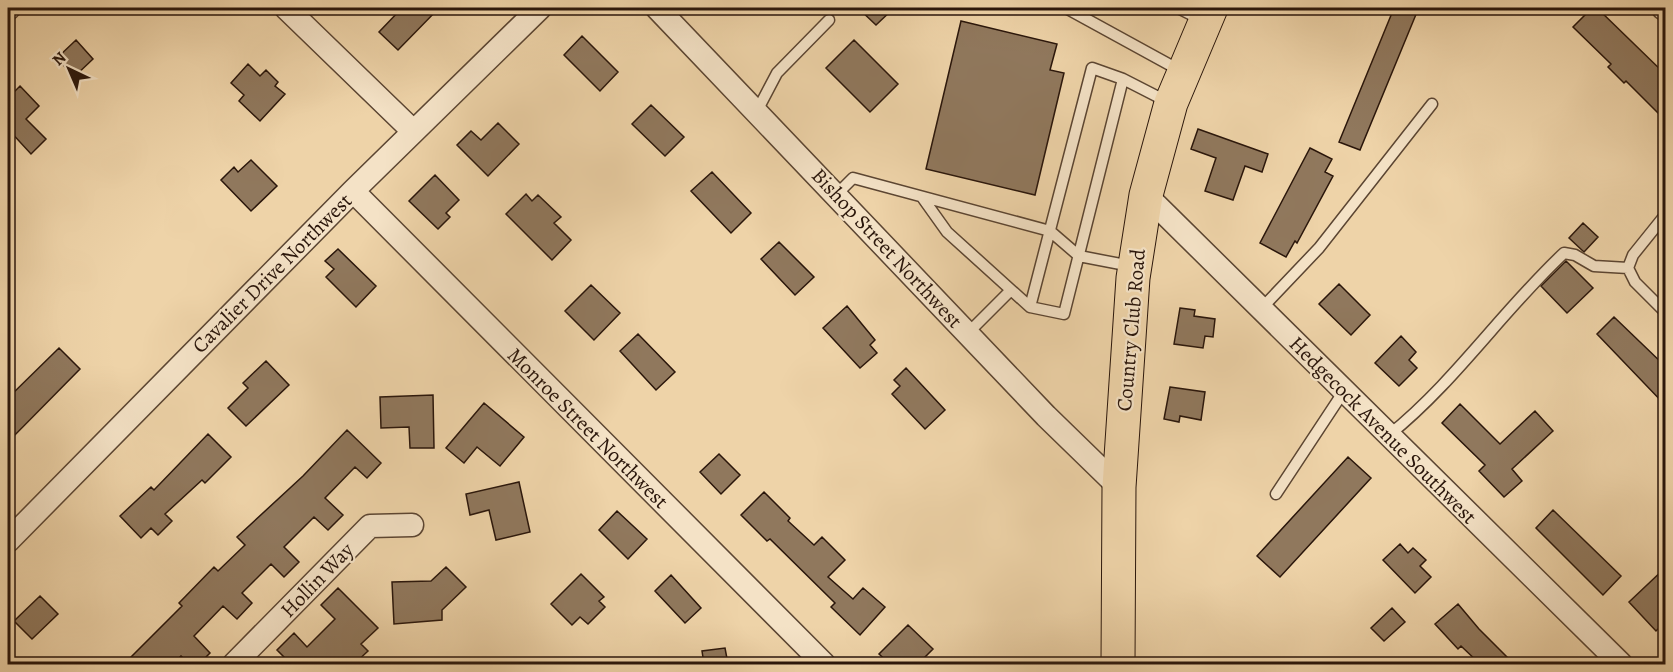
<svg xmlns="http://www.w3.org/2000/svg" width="1673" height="672" font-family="Alegreya,serif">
	<rect width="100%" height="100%" fill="#eed3a8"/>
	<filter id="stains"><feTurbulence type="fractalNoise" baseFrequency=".00333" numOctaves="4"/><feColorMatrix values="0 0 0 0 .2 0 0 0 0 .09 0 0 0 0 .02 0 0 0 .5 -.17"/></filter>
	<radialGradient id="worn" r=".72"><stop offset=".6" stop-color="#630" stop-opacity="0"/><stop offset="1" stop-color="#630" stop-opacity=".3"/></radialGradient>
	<path fill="#90785d" stroke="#2a160b" stroke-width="1.5" d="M402,8H439L398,50L379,32Z
		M858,8H894L876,25Z
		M1394,8H1406L1417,12L1360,150L1339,142Z
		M1592,8H1597L1665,74V120L1626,81L1624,83L1608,67L1611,64L1573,27Z
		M961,21L1057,44L1050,70L1064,73L1035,195L926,169Z
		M582,36L618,72L600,91L564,55Z
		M76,40L93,59L74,77L57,58Z
		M854,40L898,84L870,112L826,68Z
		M248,64L260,76L266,70L278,82L275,86L285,94L260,121L239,101L244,95L231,83Z
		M20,86L39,106L26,119L46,139L31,154L8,129V98Z
		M651,105L684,137L665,156L632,124Z
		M498,123L519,144L488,176L457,145L471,131L481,140Z
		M1198,129L1268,154L1262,172L1245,166L1233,200L1205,191L1216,158L1191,149Z
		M1310,148L1332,159L1325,172L1333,176L1297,243L1295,241L1286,257L1260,243Z
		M251,160L277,186L251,211L221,180L234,167L238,172Z
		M712,172L751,213L731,233L691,191Z
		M435,175L459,200L446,213L450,217L438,229L409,201Z
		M526,194L532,201L538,195L561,217L554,223L571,240L552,260L506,214Z
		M1583,223L1598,237L1584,252L1569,238Z
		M779,242L814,277L795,295L761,259Z
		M338,249L376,286L356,307L326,277L334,269L325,261Z
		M1566,261L1593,288L1567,313L1541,286Z
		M1339,284L1370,315L1351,335L1319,304Z
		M591,285L620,313L594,340L565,311Z
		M847,306L875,340L870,345L877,353L860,368L823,328Z
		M1180,308L1195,310L1194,316L1215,319L1213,337L1205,336L1203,348L1174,344Z
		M1614,317L1665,366V405L1597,334Z
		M638,334L675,372L656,390L620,351Z
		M1401,336L1416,352L1409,360L1417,368L1399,386L1375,363Z
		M59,348L80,369L8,442V398Z
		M266,361L289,385L246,426L228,408L248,388L243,383Z
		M906,368L945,410L925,429L892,394L900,386L894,380Z
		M1170,387L1205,392L1201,420L1180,416L1179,422L1164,419Z
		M433,395L434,448H410L409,427L381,428L380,397Z
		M484,403L524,437L500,466L477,447L464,463L446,448Z
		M1460,404L1500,444L1535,411L1553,431L1512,469L1522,481L1504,497L1479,471L1485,465L1442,423Z
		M347,430L381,463L367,478L355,467L325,498L343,515L328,530L314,517L284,547L299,562L284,577L271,564L242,593L252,603L237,619L223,606L194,636L210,653L199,664H190L181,656L172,664H124L182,606L179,603L214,567L218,571L245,545L237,537L303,476Z
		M208,434L231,457L205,483L202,480L165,514L172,521L158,535L151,528L141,538L120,516L151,487L154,490Z
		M719,454L740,475L721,494L700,472Z
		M1348,457L1371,478L1280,577L1257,556Z
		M519,482L530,532L496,540L489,510L470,515L466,494Z
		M764,492L790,518L788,521L814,545L822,537L845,560L828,577L853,599L863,588L885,607L860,635L831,607L835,603L770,539L767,541L741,515Z
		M1553,510L1621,576L1603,595L1536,528Z
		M617,511L647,539L628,559L599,530Z
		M1400,544L1408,553L1413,548L1426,560L1420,566L1431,577L1415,593L1383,560Z
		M446,567L466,587L442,610V620L394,624L392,582L431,581Z
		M1665,568V622L1656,631L1629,602Z
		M581,574L604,597L599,601L605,607L588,624L580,617L572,625L551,604Z
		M671,575L701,608L685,623L655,591Z
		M338,588L378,628L361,644L368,651L354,664H291L277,650L294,633L307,647L335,619L321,605Z
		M40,596L58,614L32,639L14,621Z
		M1458,604L1479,629L1514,664H1480L1461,646L1458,649L1435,624Z
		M1392,608L1405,622L1384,641L1371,628Z
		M908,625L933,649L918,664H890L879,654Z
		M725,648L728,664H704L702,651Z"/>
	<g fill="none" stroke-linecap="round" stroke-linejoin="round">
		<g stroke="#5b4532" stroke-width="13">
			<path id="service" d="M1066,8L1181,71
				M1178,8L1202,20
				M1123,79L1168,102
				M757,111L777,73L829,20
				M837,194L853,178L1050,231L1079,256L1131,266
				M922,197L947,232L1030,307L1064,314L1123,79L1092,68L1030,307
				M1666,214L1633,255L1628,268L1635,282L1666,313
				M1261,309L1319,248L1432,104
				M968,333L1011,290
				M1389,435C1455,382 1502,311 1564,253L1575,255L1594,266L1628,268
				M1276,494L1344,391"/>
		</g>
		<g stroke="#5b4532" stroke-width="25">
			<path id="minor" d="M286,8L413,131
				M657,8L1046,416L1119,487
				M1663,8L1666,10
				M8,9L9,8
				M353,191L824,664
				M1146,195L1621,664
				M8,541L353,191L540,8
				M234,664L370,526L412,525"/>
		</g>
		<g stroke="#2a160b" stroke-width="35">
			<path id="primary" d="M1118,664L1119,487L1133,278L1146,195L1171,103L1211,8"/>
		</g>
		<use href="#service" stroke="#f4e2c6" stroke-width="10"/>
		<use href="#minor" stroke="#f4e2c6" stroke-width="22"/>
		<use href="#primary" stroke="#eed3a8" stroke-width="33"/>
	</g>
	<g text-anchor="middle" stroke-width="4.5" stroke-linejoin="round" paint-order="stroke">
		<g font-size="21" fill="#2a160b" stroke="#f4e2c6">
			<text transform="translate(887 248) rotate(47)" y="7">Bishop Street Northwest</text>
			<text transform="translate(272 273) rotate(-45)" y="7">Cavalier Drive Northwest</text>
			<text transform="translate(1131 330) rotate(-85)" y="7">Country Club Road</text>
			<text transform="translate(588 428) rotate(45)" y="7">Monroe Street Northwest</text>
			<text transform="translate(1383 430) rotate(45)" y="7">Hedgecock Avenue Southwest</text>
			<text transform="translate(317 580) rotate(-46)" y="7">Hollin Way</text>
		</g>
	</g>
	<rect width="1673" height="672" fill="none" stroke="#eed3a8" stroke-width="30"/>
	<rect x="9" y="9" width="1655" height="654" fill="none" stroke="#2a160b" stroke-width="3"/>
	<rect x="15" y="15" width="1643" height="642" fill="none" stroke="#2a160b" stroke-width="1.5"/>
	<g transform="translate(69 69) rotate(316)" stroke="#f4e2c6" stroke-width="4.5" paint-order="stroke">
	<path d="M0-4.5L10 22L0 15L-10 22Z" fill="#2a160b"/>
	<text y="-9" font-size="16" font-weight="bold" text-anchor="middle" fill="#2a160b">N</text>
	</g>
	<rect width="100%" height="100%" filter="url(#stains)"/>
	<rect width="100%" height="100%" fill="url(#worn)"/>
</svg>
